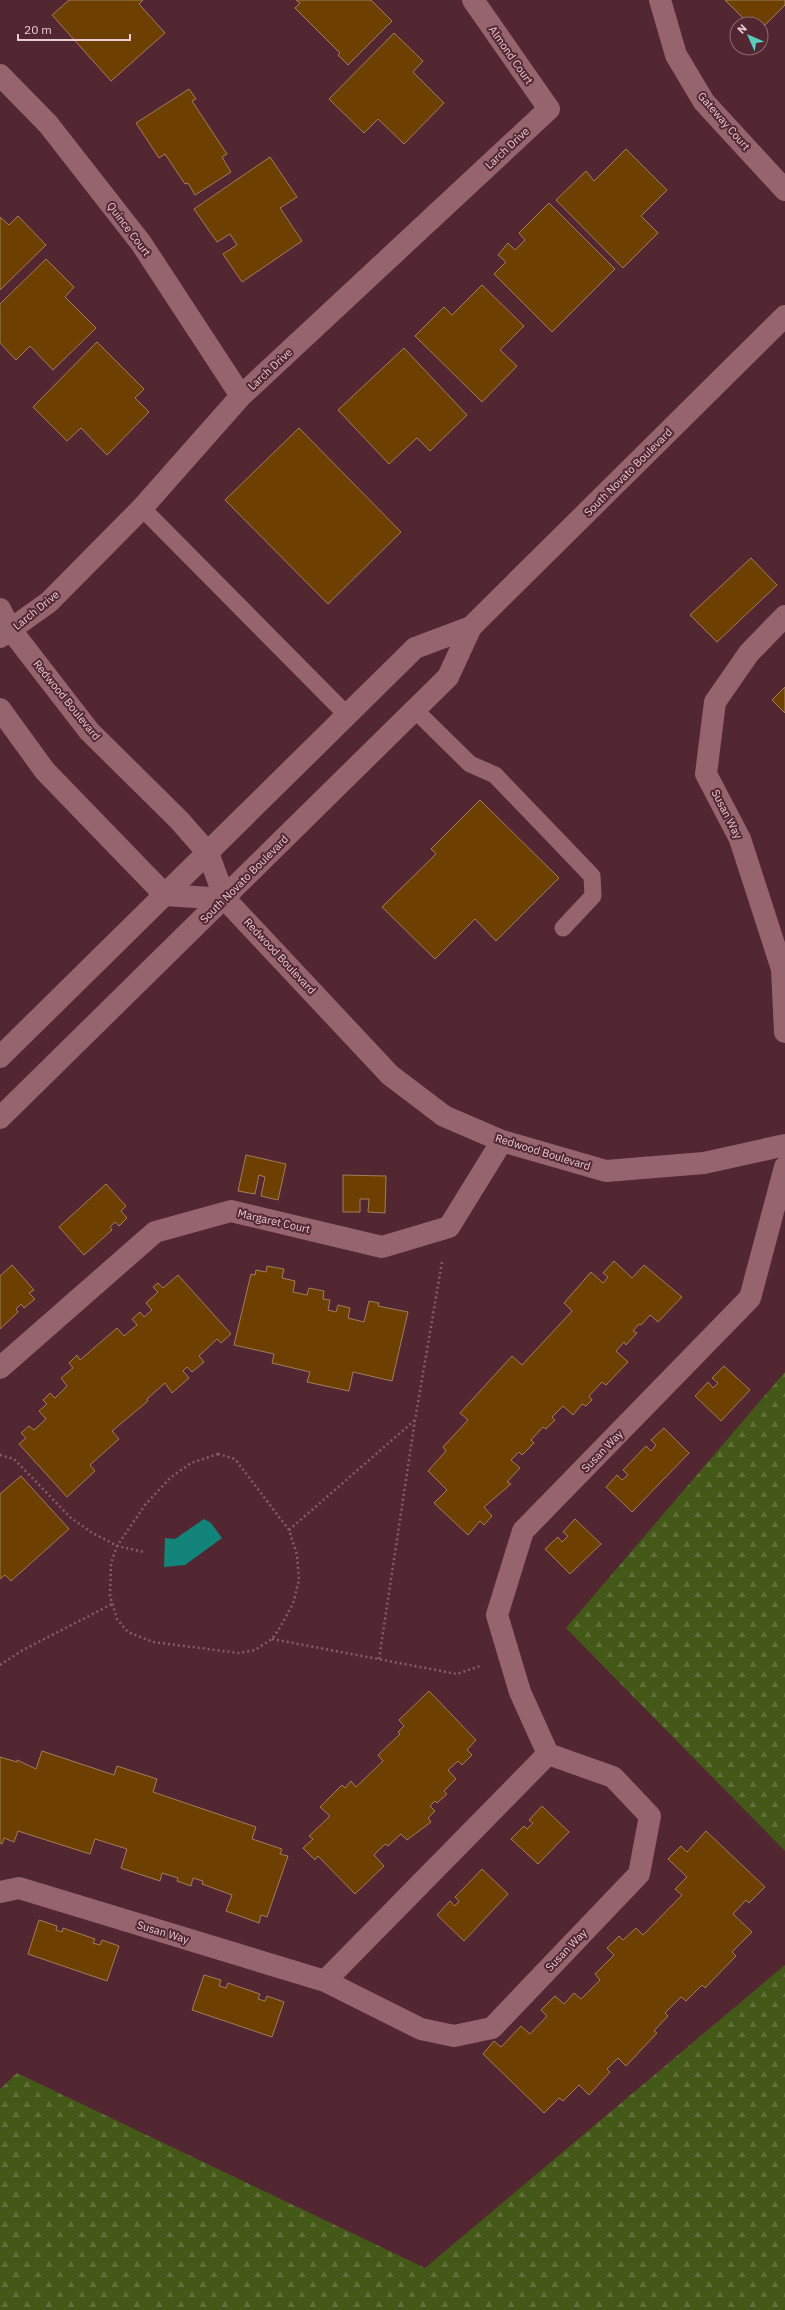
<svg xmlns="http://www.w3.org/2000/svg" width="785" height="2310" font-family="'IBM Plex Sans',sans-serif">
	<defs>
		<pattern id="forest-firs" width="22" height="20" patternUnits="userSpaceOnUse"><rect width="22" height="20" fill="#445918"/><path d="M5 1l3.5 6h-7zM16 11l3.5 6h-7z" fill="#5f7039"/></pattern>
	</defs>
	<rect width="100%" height="100%" fill="#532732"/>
	<path fill="url(#forest-firs)" d="M785,1372V1851L566,1628Z
		M785,1965V2310H0V2089L17,2073L425,2268Z"/>
	<path fill="#12847a" d="M204,1519L211,1523L222,1538L185,1565L164,1567L165,1538L175,1539Z"/>
	<path fill="#6d3f00" stroke="#a17e5b" d="M69,0H143L139,4L165,33L111,81L52,15Z
		M296,0H371L392,21L348,65L338,55L340,53L295,8L300,3Z
		M725,0H785V5L761,29V24H749Z
		M394,33L423,61L413,72L444,103L404,144L378,119L364,133L329,99Z
		M189,89L196,99L192,101L227,154L222,157L231,172L195,195L188,183L185,184L165,154L159,158L136,123Z
		M626,149L667,190L641,216L658,233L623,268L556,200L586,171L594,181Z
		M270,157L297,197L280,208L302,241L242,282L223,254L237,245L230,234L217,242L194,209Z
		M549,203L615,269L552,332L494,274L506,262L498,255L508,243L515,250L525,240L519,233Z
		M18,216L46,245L0,290V217L9,225Z
		M46,259L74,287L65,297L96,328L53,370L30,346L16,360L0,343V304Z
		M482,285L524,326L500,350L517,366L482,402L415,336L444,307L452,315Z
		M97,342L144,389L135,398L149,412L107,455L81,428L67,441L33,407Z
		M404,348L467,415L430,451L417,438L389,464L338,410Z
		M299,428L401,532L328,604L225,500Z
		M751,558L777,585L717,642L690,615Z
		M785,687V713L772,700Z
		M480,800L559,878L496,941L475,919L435,959L382,907L436,854L431,849Z
		M246,1155L286,1164L278,1200L261,1196L265,1177L259,1175L255,1194L238,1191Z
		M343,1175L386,1176L385,1213L368,1212L369,1199H360V1212H343Z
		M106,1184L126,1206L121,1211L127,1218L119,1226L115,1222L110,1227L112,1230L84,1255L59,1227Z
		M614,1261L632,1278L644,1265L682,1297L658,1322L650,1315L641,1325L639,1324L633,1331L637,1333L626,1345L624,1342L616,1351L628,1362L606,1385L602,1382L589,1396L592,1400L586,1406L582,1404L573,1415L563,1406L552,1417L555,1420L546,1429L543,1427L531,1440L534,1443L522,1455L519,1452L511,1460L520,1468L507,1482L511,1484L484,1507L492,1516L484,1525L480,1521L468,1535L434,1503L447,1490L428,1471L446,1451L443,1447L468,1420L460,1413L512,1356L522,1365L572,1311L564,1303L591,1272L603,1283L608,1277L603,1273Z
		M12,1265L34,1290L29,1293L35,1299L24,1308L21,1304L16,1309L18,1312L0,1329V1276Z
		M267,1266L284,1269L282,1278L295,1281L293,1292L307,1295L309,1288L324,1291L323,1299L330,1300L328,1310L336,1312L338,1305L350,1308L348,1318L364,1322L369,1301L379,1303L378,1306L408,1312L392,1381L353,1372L349,1391L307,1382L310,1372L272,1363L274,1354L234,1345L251,1274L255,1275L256,1270L266,1272Z
		M178,1275L231,1334L221,1343L217,1339L199,1356L204,1362L192,1372L187,1367L183,1371L189,1378L172,1393L165,1383L147,1399L148,1401L112,1431L119,1439L90,1465L95,1471L67,1497L19,1444L26,1438L21,1433L29,1426L34,1430L46,1419L39,1411L47,1404L43,1400L50,1393L55,1398L67,1386L61,1378L73,1368L69,1363L77,1355L80,1360L117,1328L124,1336L137,1325L132,1319L140,1312L144,1317L152,1310L146,1303L158,1292L153,1287L158,1283L163,1288Z
		M724,1366L750,1390L721,1421L695,1396L708,1382L713,1388L718,1383L712,1378Z
		M664,1428L689,1453L632,1512L606,1487L617,1475L622,1480L628,1475L623,1470L646,1446L651,1451L656,1445L651,1440Z
		M21,1476L69,1529L11,1581L5,1575L0,1579V1494Z
		M575,1519L601,1544L570,1574L545,1549L558,1537L562,1542L568,1536L563,1532Z
		M429,1691L476,1740L467,1750L472,1755L462,1765L458,1761L448,1770L456,1779L444,1791L447,1794L437,1803L435,1801L430,1806L435,1811L428,1818L431,1822L407,1840L401,1834L388,1846L385,1844L374,1855L384,1866L355,1894L318,1856L315,1860L303,1848L313,1839L309,1836L330,1816L320,1807L342,1785L345,1788L351,1781L356,1787L383,1761L378,1755L400,1734L398,1732L404,1726L399,1720Z
		M42,1751L114,1775L117,1766L157,1779L153,1792L256,1827L252,1839L282,1849L280,1854L288,1856L267,1917L261,1915L259,1923L226,1911L232,1895L202,1884L203,1881L193,1878L191,1886L177,1881L178,1878L162,1873L160,1881L121,1868L127,1849L95,1839L90,1854L18,1831L14,1842L4,1838L2,1844L0,1843V1757L17,1762V1760L36,1769Z
		M542,1806L569,1832L538,1864L511,1839L524,1826L527,1829L533,1823L529,1820Z
		M706,1831L765,1887L749,1903L746,1900L733,1914L752,1932L732,1952L736,1956L705,1988L702,1985L686,2001L681,1997L665,2013L668,2016L654,2031L657,2033L626,2066L618,2058L607,2069L610,2072L589,2095L579,2085L563,2101L559,2098L544,2113L483,2054L494,2041L501,2047L521,2026L530,2034L547,2016L541,2010L555,1996L564,2004L574,1993L581,1999L600,1980L595,1974L614,1955L607,1948L619,1936L623,1940L636,1928L643,1935L682,1895L675,1889L687,1877L668,1859L681,1846L687,1852Z
		M482,1869L508,1894L464,1941L437,1915L450,1901L455,1906L459,1901L455,1897Z
		M39,1920L57,1926L56,1930L62,1932L63,1928L95,1939L93,1943L100,1945L102,1940L119,1946L107,1981L28,1954Z
		M204,1975L221,1980L219,1986L226,1988L228,1983L260,1994L258,1999L265,2001L267,1996L284,2002L272,2037L192,2010Z"/>
	<g fill="none" stroke-linecap="round" stroke-linejoin="round">
		<path stroke="#855e67" stroke-width="2.5" stroke-dasharray="2 3" stroke-linecap="butt" d="M218,1454L235,1459L289,1530L297,1555L299,1580L293,1604L279,1629L272,1639L255,1650L239,1653L153,1642L128,1632L117,1619L110,1596L111,1563L117,1546L145,1505L170,1478L191,1463Z
			M0,1455L14,1459L71,1518L91,1532L117,1546L144,1552
			M289,1530L415,1420
			M272,1639L457,1674L480,1666
			M379,1659L415,1420L442,1262
			M0,1665L23,1650L112,1604"/>
		<path stroke="#96646f" stroke-width="17" d="M142,508L346,714
			M415,710L470,764L495,775L592,876L593,896L563,928"/>
		<path stroke="#96646f" stroke-width="22" d="M660,0L676,55L704,102L785,190
			M0,75L48,124L141,243L241,396
			M0,609L11,630L89,731L179,820L208,853L225,899L390,1075L444,1116L502,1141L606,1171L704,1163L785,1145
			M785,616L749,653L715,702L706,774L740,839L782,969L785,1032
			M0,637L49,602L142,508L241,396L549,109L473,0
			M0,709L45,771L165,895L225,899
			M0,1368L155,1232L231,1211L382,1247L449,1227L502,1141
			M0,1892L19,1888L325,1981L548,1754L520,1692L497,1615L523,1531L750,1298L785,1167
			M325,1981L421,2029L454,2036L492,2028L639,1874L650,1816L613,1777L548,1754"/>
		<path stroke="#96646f" stroke-width="22" d="M0,1057L415,648L471,627
			M0,1118L448,677L471,627L785,316"/>
	</g>
	<g text-anchor="middle" stroke-width="4" stroke-linejoin="round" paint-order="stroke">
		<g font-size="11" fill="#eacdd2" stroke="#532732">
			<text transform="translate(511 55) rotate(55)" y="4">Almond Court</text>
			<text transform="translate(724 121) rotate(49)" y="4">Gateway Court</text>
			<text transform="translate(507 148) rotate(-43)" y="4">Larch Drive</text>
			<text transform="translate(129 229) rotate(53)" y="4">Quince Court</text>
			<text transform="translate(270 369) rotate(-43)" y="4">Larch Drive</text>
			<text transform="translate(628 472) rotate(-45)" y="4">South Novato Boulevard</text>
			<text transform="translate(36 610) rotate(-39)" y="4">Larch Drive</text>
			<text transform="translate(67 700) rotate(51)" y="4">Redwood Boulevard</text>
			<text transform="translate(727 814) rotate(63)" y="4">Susan Way</text>
			<text transform="translate(244 879) rotate(-45)" y="4">South Novato Boulevard</text>
			<text transform="translate(280 956) rotate(47)" y="4">Redwood Boulevard</text>
			<text transform="translate(543 1152) rotate(17)" y="4">Redwood Boulevard</text>
			<text transform="translate(274 1221) rotate(13)" y="4">Margaret Court</text>
			<text transform="translate(602 1451) rotate(-46)" y="4">Susan Way</text>
			<text transform="translate(163 1932) rotate(17)" y="4">Susan Way</text>
			<text transform="translate(566 1950) rotate(-46)" y="4">Susan Way</text>
		</g>
	</g>
	<g transform="translate(749 36) rotate(315)"><circle r="19" fill="#532732" stroke="#8f6972"/>
	<path d="M0-3L7 15L0 10L-7 15Z" fill="#57cec1"/>
	<text y="-6" font-size="11" font-weight="bold" text-anchor="middle" fill="#eacdd2">N</text>
	</g>
	<path d="M18 34v6h112v-6" fill="none" stroke="#eacdd2" stroke-width="2"/>
	<text x="24" y="34" font-size="12" fill="#eacdd2" stroke="#532732" stroke-width="3" paint-order="stroke">20 m</text>
</svg>
